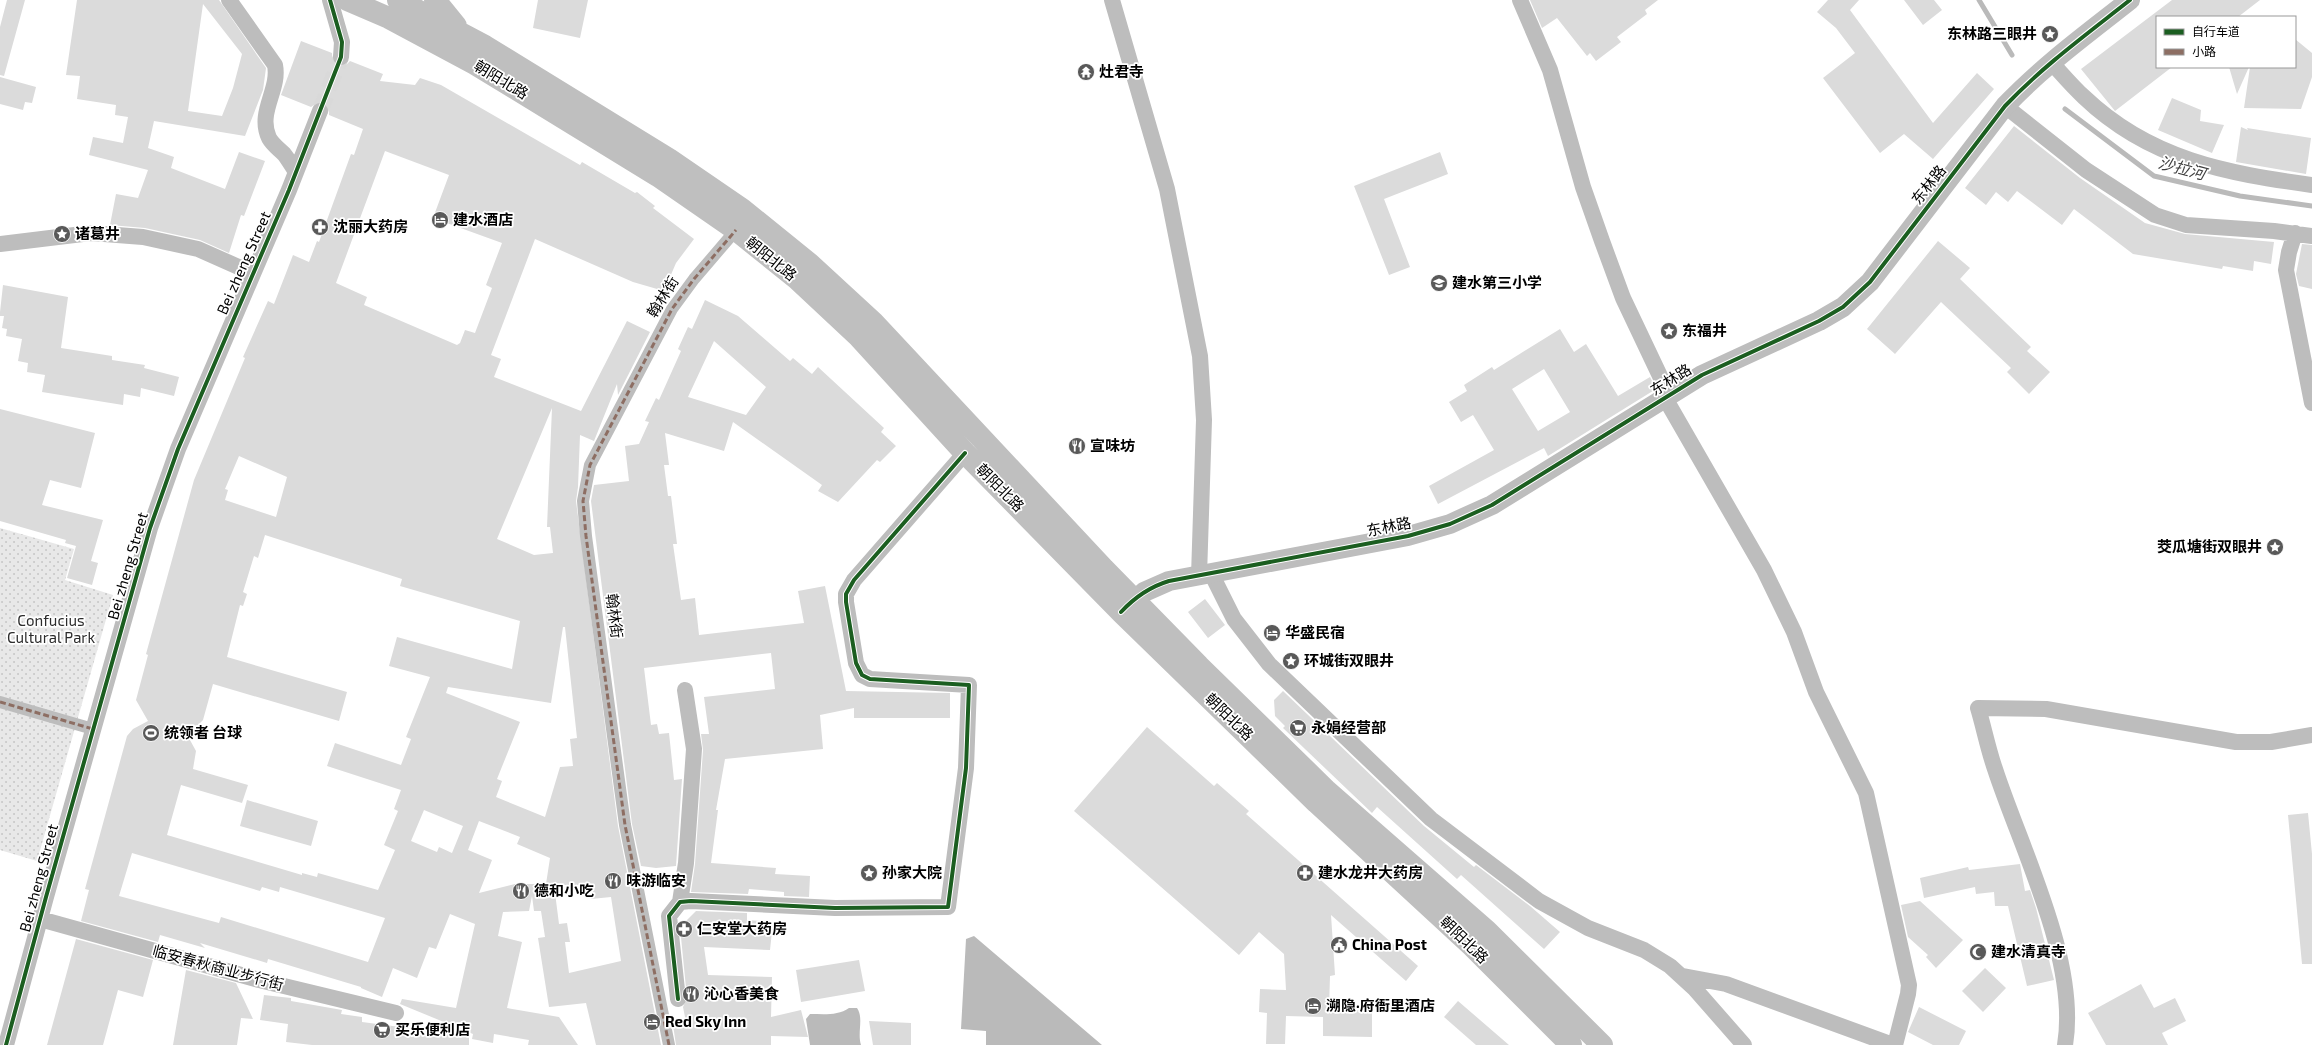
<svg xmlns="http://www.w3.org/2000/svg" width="2312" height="1045" font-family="'Exo 2','Noto Sans SC',sans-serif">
	<defs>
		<pattern id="park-dots" width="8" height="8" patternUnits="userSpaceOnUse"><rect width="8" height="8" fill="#e8e8e8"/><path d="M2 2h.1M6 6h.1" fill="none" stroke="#c5c5c5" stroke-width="1.8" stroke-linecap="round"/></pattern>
	</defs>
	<rect width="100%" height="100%" fill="#fff"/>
	<path fill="url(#park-dots)" d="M0,528L74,549L65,580L113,595L37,861L0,850Z"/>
	<path fill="#bababa" d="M974,936L1102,1045H986V1031L961,1029L966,939Z
		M849,1008H857C864,1018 857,1033 861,1045H810L806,1019L810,1014C823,1014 838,1016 849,1008Z"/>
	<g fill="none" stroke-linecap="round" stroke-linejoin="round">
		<path stroke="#bababa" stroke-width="5" d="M1979,0L2012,55
			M2065,109L2154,176L2240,196L2312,206"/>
	</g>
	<path fill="#dbdbdb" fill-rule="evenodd" d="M7,0H25L4,76L0,75V27Z
		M77,0H219L266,68L263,90L245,136L154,121L148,148L174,157L171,168L225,189L239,152L265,161L244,216L241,215L229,253L200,240L145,228L110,225L116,194L138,198L148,170L89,155L93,137L123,143L128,117L115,115L116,105L77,99L80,76L66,75ZM203,4L242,54L233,88L222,116L188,111Z
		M538,0H588L580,38L533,28Z
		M1530,0H1658L1645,10L1647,14L1617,37L1621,42L1596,61L1590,53L1587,56L1557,18L1542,28Z
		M1828,0H1859L1850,10L1933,123L1977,73L1994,89L1933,159L1904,134L1880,153L1823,78L1855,53L1836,28L1817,12Z
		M1904,0H1934L1942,10L1923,25Z
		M2172,0H2260L2238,17H2157V67H2172L2115,111L2081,69Z
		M2295,39L2312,53V77L2301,109L2244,108L2250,67H2295Z
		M301,41L332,53V61L336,65L345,66L350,61L383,74L380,81L415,85L420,78L441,85L580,165L582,162L635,193L637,192L655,206L653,208L694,239L676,263L664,291L633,282L535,239L491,355L501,359L494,377L581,411L627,321L650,332L618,395L617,384L594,441L580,435L578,487L576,501L618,826L661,1045H596L586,1003L549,1007L538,938L545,937L541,911H534L532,896L529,911L503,912L498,936L522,942L507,1008L559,1017L578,1045H528L529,1040L494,1034L493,1043L472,1039L473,1034L400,1004L402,999L456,1008L475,924L450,914L436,949L429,947L417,978L393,968L382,997L361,988V987L268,959L267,963L200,943L205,948L160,935L158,942L81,921L89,890L85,889L127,736L133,729L148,721L136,700L148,655L146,654L194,480L245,358L243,357L268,301L274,304L293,255L309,262L317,241L319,242L351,154L354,155L363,129L329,115V109L324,102H318L311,107L281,95ZM385,151L449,175L433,218L502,243L486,285L492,288L475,333L465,330L460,343L457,345L364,305L367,297L336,283ZM552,408L547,527H550L553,553L534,555L497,539ZM239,456L287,477L276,517L225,500L228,490L225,489ZM265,535L402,579L400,586L520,621L512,669L397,637L389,666L430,677L406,737L411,739L401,765L335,743L327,766L401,790L394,809L398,811L384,845L395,850L378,890L318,873L317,877L302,873V875L167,835L181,785L242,803L248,785L193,769L196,751L185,731L198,725L203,720L213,684L339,721L347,692L227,657L240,605L243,606L247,594L243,592L254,556L258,558ZM563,627H565L577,738L570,739L573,766L560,767L545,817L496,797L502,781L497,779L520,722L446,693L448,687L551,703ZM424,810L463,826L452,853L439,847L437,852L411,841ZM479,821L520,837L517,844L550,858L546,884H515L479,893L492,860L468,850ZM132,853L260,891L262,887L279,892L280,887L385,918L368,962L221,917L219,923L119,896ZM554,885H588L591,899L611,897L621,961L569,973L565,942H570L567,923L559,924Z
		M2229,67H2249L2237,94Z
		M0,77L36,87L32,103L25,102L23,110L0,104Z
		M2172,98L2201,110L2200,121L2224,125L2212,153L2158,130Z
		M2014,126L2080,178L2145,223L2185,234L2274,242L2271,264L2254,261L2253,271L2223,266L2222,269L2133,254L2074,209L2062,225L2017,191L2008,202L1996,192L1986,205L1965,188Z
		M2241,127L2248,130L2247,128L2311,138L2306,174L2236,162Z
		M1440,152L1448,174L1384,199L1410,267L1389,275L1354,186Z
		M1938,241L1970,268L1960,279L2031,347L2027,351L2050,372L2029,394L2007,372L2011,368L1941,302L1895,354L1867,329Z
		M2302,244L2312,245V289L2299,286L2296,274Z
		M3,285L68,297L61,348L112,356V360L145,365L144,368L179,377L174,396L141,388L140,397L124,394L123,405L42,392L45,375L27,372L28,363L18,361L22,339L6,336L7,329L2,328L4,316H0V312Z
		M705,300L738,316L790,361L793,358L812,374L818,367L884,428L881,432L896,446L880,462L877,460L838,502L818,491L822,485L733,422L724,451L665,433L669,465H664L668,496H671L677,544H673L681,600L695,598L699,635L804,623L798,591L825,586L846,691L950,693V718H854V708L820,715L823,749L725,759L716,810H718L711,863L776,868L775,874L810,876L809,897L784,896V892L749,889L748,894L691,892L695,864L703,750L701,734H709L704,697L775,689L771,653L644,668L651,725L657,724L659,734L669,733L674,780L682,779L676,866L656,868L641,866L632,824L591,501L594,485L629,481L625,446L639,444L649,422L645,421L656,398L659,400L681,351L678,349L688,327L692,329ZM714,341L766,387L746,415L688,397Z
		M1560,329L1574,352L1586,344L1618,396L1650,377L1656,389L1548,456L1544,448L1438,504L1429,486L1494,450L1473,415L1461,422L1449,402L1467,391L1464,385L1492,367L1494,370ZM1544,369L1570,412L1538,431L1512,389Z
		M0,409L95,433L81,488L50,480L42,505L103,520L91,561L98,563L92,585L67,578L76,546L65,543L66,540L0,521Z
		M1205,599L1225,625L1208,638L1188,612Z
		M1283,691L1424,826L1474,867L1476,865L1530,906L1560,932L1544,949L1461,875L1457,879L1377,807L1372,813L1283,728L1285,726L1275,716L1274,700Z
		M1147,727L1214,786L1217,783L1249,811L1246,814L1418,966L1406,981L1331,915L1335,975L1330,976L1329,1009L1372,1011V1037L1323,1036V1017L1286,1016L1285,1044H1266L1267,1013L1259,1012L1260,989L1286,990L1284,954L1259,932L1239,955L1074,811Z
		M247,800L318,821L311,846L240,826Z
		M2308,813L2312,854V964H2302L2288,815Z
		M2020,864L2025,891L2030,890L2036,908L2054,980L2027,986L2008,906H1995L1994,892L1976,894L1975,887L1924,898L1920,878L1968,867L1969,870Z
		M1920,901L1963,940L1936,968L1926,957L1928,955L1908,937L1901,905Z
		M696,911L747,913V920L773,922L770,950L704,947L708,975L772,977L771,1017L801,1010L808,1037L771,1036V1045H676L673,1025L686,1022L683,1007L687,998L680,927Z
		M76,939L153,960L143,997L118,990L103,1045H47Z
		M859,960L865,991L801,1002L796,970Z
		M1985,968L2006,988L1983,1012L1962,991Z
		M186,970L236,983L253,1019L241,1018L237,1045H173Z
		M2141,984L2154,1008L2175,998L2186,1021L2162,1033L2168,1045H2106L2088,1013Z
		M264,995L291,998V1001L342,1010L341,1014L362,1017V1022L469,1036V1045H312L286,1042L288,1024L260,1020Z
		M1458,1001L1509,1045H1476L1444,1017Z
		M1919,1007L1966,1031L1959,1045H1933L1908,1032Z
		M869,1021L911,1023V1045H873Z"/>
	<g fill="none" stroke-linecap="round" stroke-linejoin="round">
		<path stroke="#d9d9d9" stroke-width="16" stroke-dasharray="16 8" stroke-linecap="butt" d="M320,111L341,57"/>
		<path stroke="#bdbdbd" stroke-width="12" d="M0,702L93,729
			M669,1045L625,825L586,536L583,501L590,465L672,309L694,279L736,230"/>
		<path stroke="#bdbdbd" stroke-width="16" d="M229,0L275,65C280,90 257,112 269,138C273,145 278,148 284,154C288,159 292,166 296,172
			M330,0L342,42L341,57
			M1112,0L1167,189L1200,356L1204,420L1199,576
			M1520,0L1550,70L1583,187L1602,241L1623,298L1669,395
			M2051,62C2062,74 2072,86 2084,97C2150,160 2226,173 2312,185
			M2005,106L2086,170L2155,215L2186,225L2274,231L2312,236
			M2295,233L2289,252L2286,270L2312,403
			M0,244L91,233L143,237L198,249L252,273
			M1665,398L1764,570L1794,632L1816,692L1866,793L1909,985L1908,994L1895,1045
			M1211,573L1234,619L1269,664L1431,819L1539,901L1588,928L1644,950L1670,966L1694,988L1744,1045
			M680,902L686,863L694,749L685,690
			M40,919L259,980L396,1013
			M1683,976L1726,984L1893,1045
			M678,999L669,916L680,902L691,901L835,908L948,907L966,768L969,685L870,679L862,675L856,663L846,602V594L854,580L965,453
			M6,1045L46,897L150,528L178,449L289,190L320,111
			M2065,1045C2079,961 2021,849 1995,769C1988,749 1984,728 1978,708L2046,709L2236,742H2271L2312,735"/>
		<path stroke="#bdbdbd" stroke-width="20" d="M1122,611L1144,592L1169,581L1408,536L1450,524L1492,505L1702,375L1819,321L1843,307L1870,282L2005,106C2043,66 2087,34 2130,0"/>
		<path stroke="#bfbfbf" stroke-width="22" d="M347,0L389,18L475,64L658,176L736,230L797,279L859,337L965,453L1121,612L1317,803L1472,946L1571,1045
			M398,0L485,46L669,159L742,209L810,264L873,322L1104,569L1199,666L1327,791L1487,931L1602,1045
			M435,0L456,26"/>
		<path stroke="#8d6e63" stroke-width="3" stroke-dasharray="6 3" stroke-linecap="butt" d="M0,702L93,729
			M669,1045L625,825L586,536L583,501L590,465L672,309L694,279L736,230"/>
		<g stroke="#fff" stroke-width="6">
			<path id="cycleway" d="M1121,612C1135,597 1149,587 1169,581L1408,536L1450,524L1492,505L1702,375L1819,321L1843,307L1870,282L2005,106C2043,66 2087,34 2130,0
				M678,999L669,916L680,902L691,901L835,908L948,907L966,768L969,685L870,679L862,675L856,663L846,602V594L854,580L965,453
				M6,1045L46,897L150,528L178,449L289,190L341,57L342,42L330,0"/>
		</g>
		<use href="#cycleway" stroke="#1b5e20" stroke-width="4"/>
	</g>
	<defs>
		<g id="sight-disc" transform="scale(0.9)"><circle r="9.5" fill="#595959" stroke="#fff"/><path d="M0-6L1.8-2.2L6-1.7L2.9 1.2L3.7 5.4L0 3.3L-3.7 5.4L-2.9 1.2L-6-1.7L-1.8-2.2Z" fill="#fff"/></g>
		<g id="temple-disc" transform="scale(0.9)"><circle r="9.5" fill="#595959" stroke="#fff"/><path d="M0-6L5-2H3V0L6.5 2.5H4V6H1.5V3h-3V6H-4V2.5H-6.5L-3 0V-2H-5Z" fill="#fff"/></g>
		<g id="hotel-disc" transform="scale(0.9)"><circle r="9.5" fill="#595959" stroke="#fff"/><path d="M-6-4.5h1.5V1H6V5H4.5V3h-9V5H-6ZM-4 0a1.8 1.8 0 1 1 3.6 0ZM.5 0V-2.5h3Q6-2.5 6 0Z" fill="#fff"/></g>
		<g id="pharmacy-disc" transform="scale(0.9)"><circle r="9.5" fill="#595959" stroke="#fff"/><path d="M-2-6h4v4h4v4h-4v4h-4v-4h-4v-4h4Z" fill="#fff"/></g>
		<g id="school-disc" transform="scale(0.9)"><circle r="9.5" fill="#595959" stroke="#fff"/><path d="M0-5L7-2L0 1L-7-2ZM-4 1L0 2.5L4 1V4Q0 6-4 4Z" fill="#fff"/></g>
		<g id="restaurant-disc" transform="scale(0.9)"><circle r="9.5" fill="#595959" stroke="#fff"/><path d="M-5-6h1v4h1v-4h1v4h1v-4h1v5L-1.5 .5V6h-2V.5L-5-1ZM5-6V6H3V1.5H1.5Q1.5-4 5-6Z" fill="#fff"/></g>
		<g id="supermarket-disc" transform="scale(0.9)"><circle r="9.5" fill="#595959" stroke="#fff"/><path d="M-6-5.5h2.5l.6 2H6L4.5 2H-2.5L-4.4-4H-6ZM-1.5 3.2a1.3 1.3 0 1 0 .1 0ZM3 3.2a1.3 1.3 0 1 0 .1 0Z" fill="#fff"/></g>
		<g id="stadium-disc" transform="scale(0.9)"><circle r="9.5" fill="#595959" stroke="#fff"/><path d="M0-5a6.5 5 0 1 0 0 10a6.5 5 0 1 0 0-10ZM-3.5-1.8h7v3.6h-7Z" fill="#fff"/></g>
		<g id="civic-disc" transform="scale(0.9)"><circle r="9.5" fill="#595959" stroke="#fff"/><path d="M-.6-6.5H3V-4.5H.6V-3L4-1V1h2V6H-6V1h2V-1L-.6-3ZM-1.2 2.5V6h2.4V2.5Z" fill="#fff"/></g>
		<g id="mosque-disc" transform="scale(0.9)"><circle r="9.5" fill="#595959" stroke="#fff"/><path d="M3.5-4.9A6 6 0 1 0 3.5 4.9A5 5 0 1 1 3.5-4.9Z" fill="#fff"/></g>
	</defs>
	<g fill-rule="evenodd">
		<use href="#sight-disc" x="2050" y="34"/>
		<use href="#temple-disc" x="1086" y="72"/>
		<use href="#hotel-disc" x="440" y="220"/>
		<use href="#pharmacy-disc" x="320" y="227"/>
		<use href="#sight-disc" x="62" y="234"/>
		<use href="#school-disc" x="1439" y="283"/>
		<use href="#sight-disc" x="1669" y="331"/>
		<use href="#restaurant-disc" x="1077" y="446"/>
		<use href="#sight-disc" x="2275" y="547"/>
		<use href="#hotel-disc" x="1272" y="633"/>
		<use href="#sight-disc" x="1291" y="661"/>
		<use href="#supermarket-disc" x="1298" y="728"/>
		<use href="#stadium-disc" x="151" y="733"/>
		<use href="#sight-disc" x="869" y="873"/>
		<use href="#pharmacy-disc" x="1305" y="873"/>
		<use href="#restaurant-disc" x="613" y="881"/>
		<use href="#restaurant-disc" x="521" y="891"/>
		<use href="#pharmacy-disc" x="684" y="929"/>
		<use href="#civic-disc" x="1339" y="945"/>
		<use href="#mosque-disc" x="1978" y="952"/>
		<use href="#restaurant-disc" x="691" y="994"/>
		<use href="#hotel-disc" x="1313" y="1006"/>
		<use href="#hotel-disc" x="652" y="1022"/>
		<use href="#supermarket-disc" x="382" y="1030"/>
	</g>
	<g text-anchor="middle" stroke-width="3.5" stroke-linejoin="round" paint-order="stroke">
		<g font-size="15" font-weight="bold" fill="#000" stroke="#fff" text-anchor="start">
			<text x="2037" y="39" text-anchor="end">东林路三眼井</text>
			<text x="1099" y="77">灶君寺</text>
			<text x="453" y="225">建水酒店</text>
			<text x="333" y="232">沈丽大药房</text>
			<text x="75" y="239">诸葛井</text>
			<text x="1452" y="288">建水第三小学</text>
			<text x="1682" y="336">东福井</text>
			<text x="1090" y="451">宣味坊</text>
			<text x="2262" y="552" text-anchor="end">茭瓜塘街双眼井</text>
			<text x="1285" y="638">华盛民宿</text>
			<text x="1304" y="666">环城街双眼井</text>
			<text x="1311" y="733">永娟经营部</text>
			<text x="164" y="738">统领者 台球</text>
			<text x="882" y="878">孙家大院</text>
			<text x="1318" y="878">建水龙井大药房</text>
			<text x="626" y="886">味游临安</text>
			<text x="534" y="896">德和小吃</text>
			<text x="697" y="934">仁安堂大药房</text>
			<text x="1352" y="950">China Post</text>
			<text x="1991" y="957">建水清真寺</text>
			<text x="704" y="999">沁心香美食</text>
			<text x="1326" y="1011">溯隐·府衙里酒店</text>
			<text x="665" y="1027">Red Sky Inn</text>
			<text x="395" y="1035">买乐便利店</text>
		</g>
		<g font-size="15" fill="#000" stroke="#fff">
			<text transform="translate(501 80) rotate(31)" y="5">朝阳北路</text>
			<text transform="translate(1929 185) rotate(-52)" y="5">东林路</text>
			<text transform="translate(771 259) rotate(39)" y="5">朝阳北路</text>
			<text transform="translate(244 263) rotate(-66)" y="5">Bei zheng Street</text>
			<text transform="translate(663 297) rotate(-58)" y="5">翰林街</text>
			<text transform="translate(1671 380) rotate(-32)" y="5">东林路</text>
			<text transform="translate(1000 488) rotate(45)" y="5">朝阳北路</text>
			<text transform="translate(1389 527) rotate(-11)" y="5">东林路</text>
			<text transform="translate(128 566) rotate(-74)" y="5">Bei zheng Street</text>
			<text transform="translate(614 616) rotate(83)" y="5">翰林街</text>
			<text transform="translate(1229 717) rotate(44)" y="5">朝阳北路</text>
			<text transform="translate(39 878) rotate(-75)" y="5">Bei zheng Street</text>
			<text transform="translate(1464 940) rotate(44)" y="5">朝阳北路</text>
			<text transform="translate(218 968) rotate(15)" y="5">临安春秋商业步行街</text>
		</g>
		<g font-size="15" fill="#2c2c2c" stroke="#fff">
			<text x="51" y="626">Confucius<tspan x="51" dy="17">Cultural Park</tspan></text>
		</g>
		<g font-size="16" font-style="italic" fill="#3d3d3d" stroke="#fff">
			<text transform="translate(2182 168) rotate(15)" y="6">沙拉河</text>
		</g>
	</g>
	<rect x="2156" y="16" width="140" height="52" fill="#ffffff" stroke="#999999"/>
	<rect x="2164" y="29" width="20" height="6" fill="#1b5e20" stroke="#999999"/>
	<text x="2192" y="36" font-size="12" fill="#000000">自行车道</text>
	<rect x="2164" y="49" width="20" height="6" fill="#8d6e63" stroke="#999999"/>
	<text x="2192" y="56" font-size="12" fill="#000000">小路</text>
</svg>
